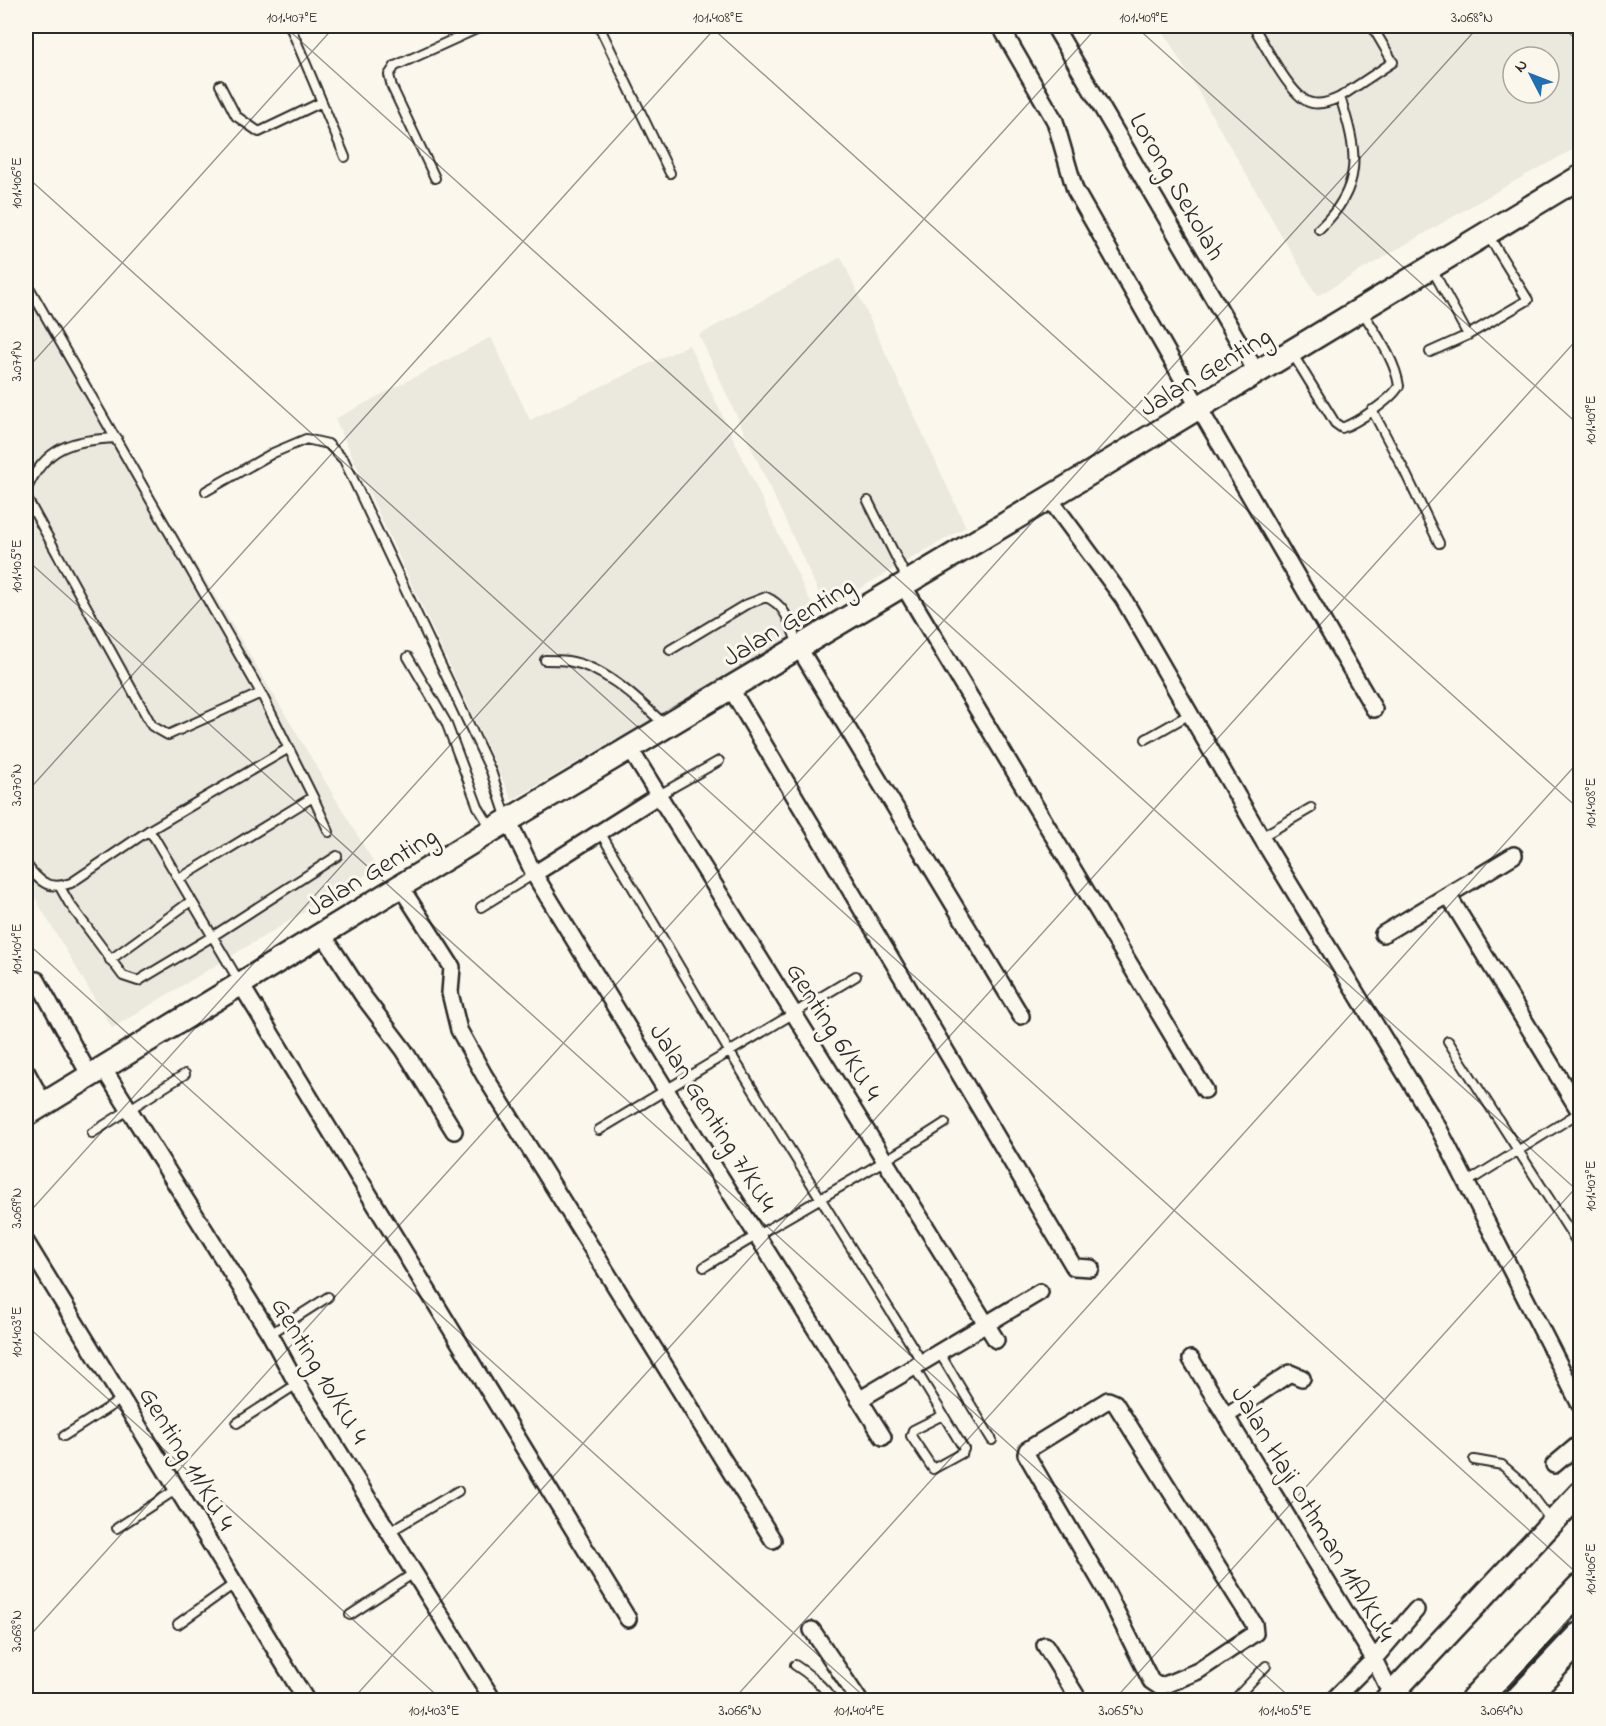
<svg xmlns="http://www.w3.org/2000/svg" width="1606" height="1726" font-family="'Indie Flower',sans-serif">
	<rect width="100%" height="100%" fill="#fbf7ec"/>
	<filter id="ink" filterUnits="userSpaceOnUse"><feTurbulence type="fractalNoise" baseFrequency=".0167" numOctaves="2"/><feDisplacementMap in="SourceGraphic" scale="12" xChannelSelector="R" yChannelSelector="G"/><feConvolveMatrix kernelMatrix="1 2 1 2 8 2 1 2 1" color-interpolation-filters="sRGB"/></filter>
	<g filter="url(#ink)">
		<path fill="#ebe8de" fill-rule="evenodd" d="M1160,26H1580V146L1511,183L1317,296ZM1513,57H1549V93H1513Z
			M841,257L966,527L826,608L699,335Z
			M26,280L377,868L112,1028L26,883Z
			M491,337L530,420L689,345L820,622L512,800L335,419Z"/>
		<g fill="none" stroke-linecap="round" stroke-linejoin="round">
			<g stroke="#2b2b2b" stroke-width="12">
				<path id="lane" d="M290,26L345,157
					M599,26L670,173
					M1253,26C1264,43 1292,100 1312,103C1321,105 1332,101 1340,97C1358,152 1364,187 1319,229
					M220,85L236,116L259,132L322,102
					M1340,97L1393,62L1372,26
					M435,178L392,87L389,75L395,66L483,26
					M1432,269L1468,335
					M26,282L261,693
					M1430,352L1468,335L1528,300L1488,235
					M1292,353L1335,423L1342,428C1358,422 1391,400 1399,386C1395,359 1376,334 1362,311
					M1372,410L1404,470L1439,543
					M26,491C45,446 72,440 117,438
					M206,491L273,453L306,439L328,444L344,460L491,771L507,819
					M26,497L152,726L168,735L261,693L313,797
					M868,501L908,581
					M670,650L745,605L766,597C787,606 790,625 798,645
					M408,657L446,722L478,807L491,828
					M545,660C552,660 560,660 568,661C605,667 637,699 664,724
					M1146,739L1190,714
					M659,795L719,761
					M148,831L289,748
					M600,832L729,1051L922,1362
					M1261,837L1311,808
					M26,864C38,881 49,891 71,883L148,831L154,837L240,983
					M179,879L313,797L329,832
					M60,887L69,903L123,976L138,981L213,936L337,856
					M481,907L534,874
					M110,960L191,901
					M1448,1041L1580,1247
					M599,1130L856,976
					M92,1133L185,1074
					M1466,1183L1580,1112
					M704,1267C784,1218 867,1174 945,1123
					M270,1334L328,1297
					M939,1352L992,1440
					M914,1367L964,1449L962,1453L933,1469L911,1436L913,1430L943,1415
					M237,1423L297,1384
					M64,1436L122,1399
					M1474,1460L1502,1465L1523,1483L1552,1522
					M117,1528L177,1489
					M389,1532L458,1491
					M350,1615L414,1573
					M178,1624L234,1584
					M795,1665C808,1673 824,1687 833,1700
					M1234,1700L1266,1666"/>
			</g>
			<g stroke="#2b2b2b" stroke-width="20">
				<path id="street" d="M998,26L1003,31L1055,121L1075,190L1199,408L1374,709
					M1054,26L1257,373
					M1049,498L1123,598L1261,837L1439,1129L1580,1405
					M903,585L1205,1090
					M799,648L1021,1016
					M731,689L1074,1267L1091,1268
					M630,749L996,1340
					M508,820L534,874L666,1090L883,1437
					M534,874L659,795
					M400,886L452,967L450,993L459,1030L484,1075L773,1540
					M1448,895L1514,855
					M322,933L363,996L404,1050L454,1131
					M1383,934L1448,895L1580,1112
					M37,980L90,1076
					M240,983L628,1619
					M103,1068L270,1334L297,1384L493,1700
					M26,1071L44,1104
					M26,1242L306,1700
					M1191,1359L1374,1659L1391,1694
					M859,1400L1040,1292
					M1108,1400L1115,1403L1254,1624L1255,1633L1198,1671L1160,1687L1151,1681L1105,1589L1026,1454L1027,1450Z
					M1226,1416L1290,1373L1302,1378
					M1554,1465L1580,1443
					M812,1630L859,1700
					M1045,1645L1079,1700
					M1333,1700L1374,1659L1416,1610"/>
			</g>
			<g stroke="#2b2b2b" stroke-width="27">
				<path id="secondary" d="M26,1115L492,830L1049,498L1580,177
					M1386,1700L1580,1493"/>
			</g>
			<g stroke="#2b2b2b" stroke-width="33">
				<path id="highway" d="M1475,1700L1580,1589
					M1520,1700L1580,1637"/>
			</g>
			<use href="#lane" stroke="#fbf7ec" stroke-width="8"/>
			<use href="#street" stroke="#fbf7ec" stroke-width="15"/>
			<use href="#secondary" stroke="#fbf7ec" stroke-width="22"/>
			<use href="#highway" stroke="#fbf7ec" stroke-width="28"/>
		</g>
	</g>
	<path fill="none" stroke="#2b2b2b" stroke-width="1.5" stroke-opacity="0.45" d="M284,26L1580,1193M710,26L1580,810M1135,26L1580,426M1561,26L1580,43M26,176L1580,1576M26,370L335,26M26,559L1293,1700M26,793L717,26M26,942L868,1700M26,1216L1098,26M26,1325L442,1700M26,1640L1479,26M352,1700L1580,336M733,1700L1580,760M1114,1700L1580,1183M1496,1700L1580,1606"/>
	<g text-anchor="middle" stroke-width="6" stroke-linejoin="round" paint-order="stroke">
		<g font-size="27" fill="#2b2b2b" stroke="#fbf7ec">
			<text transform="translate(1178 186) rotate(60)" y="9">Lorong Sekolah</text>
			<text transform="translate(1205 371) rotate(-31)" y="9">Jalan Genting</text>
			<text transform="translate(788 621) rotate(-31)" y="9">Jalan Genting</text>
			<text transform="translate(371 871) rotate(-31)" y="9">Jalan Genting</text>
			<text transform="translate(835 1031) rotate(58)" y="9">Genting 6/KU 4</text>
			<text transform="translate(714 1117) rotate(58)" y="9">Jalan Genting 7/KU4</text>
			<text transform="translate(321 1370) rotate(59)" y="9">Genting 10/KU 4</text>
			<text transform="translate(188 1458) rotate(59)" y="9">Genting 11/KU 4</text>
			<text transform="translate(1314 1513) rotate(59)" y="9">Jalan Haji Othman 11A/KU4</text>
		</g>
	</g>
	<rect width="1606" height="1726" fill="none" stroke="#fbf7ec" stroke-width="66"/>
	<g transform="translate(1531 75) rotate(312)"><circle r="28" fill="#fbf7ec" stroke="#a8a59f" stroke-width="1.5"/>
	<path d="M0-4.5L10 22L0 15L-10 22Z" fill="#1f6fb2"/>
	<text y="-9" font-size="16" font-weight="bold" text-anchor="middle" fill="#2b2b2b">N</text>
	</g>
	<rect x="33" y="33" width="1540" height="1660" fill="none" stroke="#2b2b2b" stroke-width="2"/>
	<g font-size="15" text-anchor="middle" fill="#2b2b2b">
		<text x="292" y="22">101.407°E</text>
		<text x="718" y="22">101.408°E</text>
		<text x="1144" y="22">101.409°E</text>
		<text x="1472" y="22">3.068°N</text>
		<text transform="translate(16 183) rotate(-90)" y="5">101.406°E</text>
		<text transform="translate(16 361) rotate(-90)" y="5">3.071°N</text>
		<text transform="translate(1590 420) rotate(-90)" y="5">101.409°E</text>
		<text transform="translate(16 566) rotate(-90)" y="5">101.405°E</text>
		<text transform="translate(16 785) rotate(-90)" y="5">3.070°N</text>
		<text transform="translate(1590 803) rotate(-90)" y="5">101.408°E</text>
		<text transform="translate(16 949) rotate(-90)" y="5">101.404°E</text>
		<text transform="translate(1590 1186) rotate(-90)" y="5">101.407°E</text>
		<text transform="translate(16 1208) rotate(-90)" y="5">3.069°N</text>
		<text transform="translate(16 1332) rotate(-90)" y="5">101.403°E</text>
		<text transform="translate(1590 1569) rotate(-90)" y="5">101.406°E</text>
		<text transform="translate(16 1631) rotate(-90)" y="5">3.068°N</text>
		<text x="434" y="1715">101.403°E</text>
		<text x="740" y="1715">3.066°N</text>
		<text x="859" y="1715">101.404°E</text>
		<text x="1121" y="1715">3.065°N</text>
		<text x="1285" y="1715">101.405°E</text>
		<text x="1502" y="1715">3.064°N</text>
	</g>
</svg>
